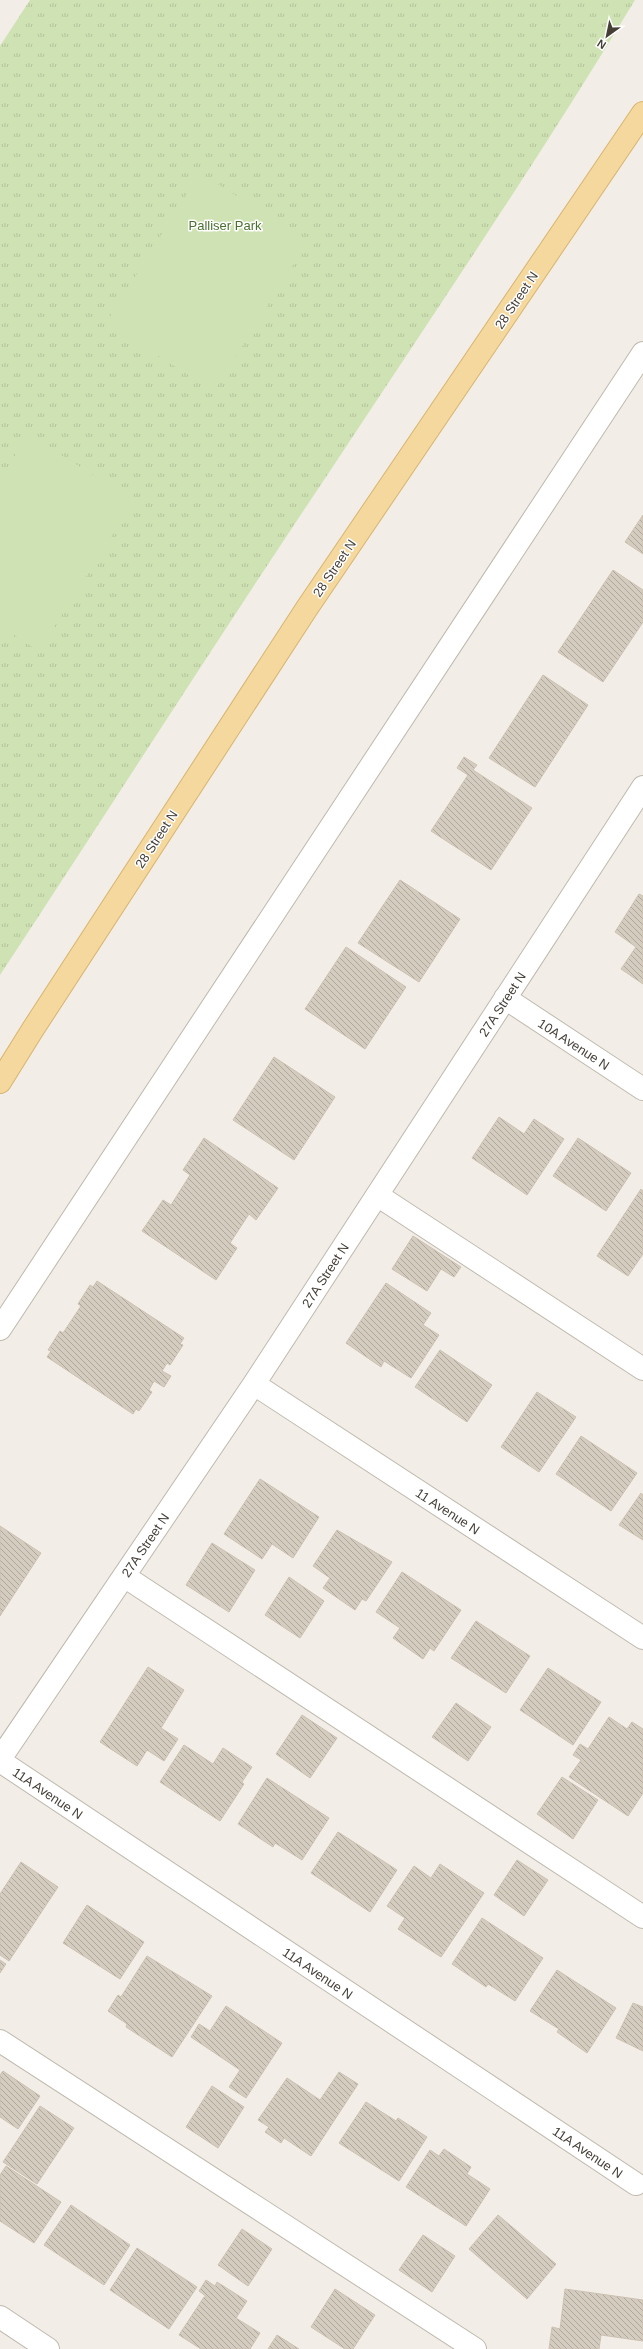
<svg xmlns="http://www.w3.org/2000/svg" width="643" height="2349" font-family="Arial,sans-serif">
	<defs>
		<pattern id="grass-tufts" width="24" height="20" patternUnits="userSpaceOnUse"><rect width="24" height="20" fill="#cfe2b3"/><path d="M3 7l-1-3M5 7V3M7 7l1-3M15 17l-1-3M17 17v-4M19 17l1-3" fill="none" stroke="#b3c39b"/></pattern>
		<pattern id="building-back-hatch" width="6" height="6" patternUnits="userSpaceOnUse"><rect width="6" height="6" fill="#d5ccc0"/><path d="M-1 5l2 2M0 0l6 6M5-1l2 2" fill="none" stroke="#aea79d"/></pattern>
	</defs>
	<rect width="100%" height="100%" fill="#f2eee7"/>
	<path fill="url(#grass-tufts)" d="M30,0H635C538,160 433,315 330,471C218,638 110,808 0,975V46Z"/>
	<path fill="#cfe2b3" d="M200,173L308,241L214,391L106,323Z
		M28,434L134,501L39,651L0,626V480Z"/>
	<path fill="url(#building-back-hatch)" stroke="#ccc1b1" d="M643,515V554L625,542Z
		M613,570L643,590V622L603,682L558,652Z
		M543,675L588,705L535,787L489,758Z
		M464,757L477,765L473,770L532,808L491,870L431,831L468,775L457,768Z
		M400,880L460,919L419,982L358,943Z
		M639,894L643,896V984L621,969L636,947L615,932Z
		M346,947L406,987L365,1049L305,1009Z
		M274,1057L335,1097L294,1160L233,1120Z
		M499,1117L524,1134L534,1119L564,1139L527,1195L472,1158Z
		M204,1138L278,1188L256,1220L249,1214L230,1243L237,1248L216,1280L142,1231L163,1200L171,1205L190,1175L183,1170Z
		M578,1138L631,1173L606,1211L553,1176Z
		M641,1189L643,1191V1254L628,1276L597,1256Z
		M413,1236L461,1267L454,1277L441,1269L427,1291L392,1269Z
		M97,1281L184,1338L180,1344L183,1345L170,1365L167,1363L162,1371L171,1376L164,1387L154,1381L149,1390L152,1392L139,1411L136,1409L133,1414L47,1357L51,1351L48,1350L60,1331L63,1333L81,1306L78,1304L90,1285L93,1287Z
		M386,1283L431,1313L423,1325L439,1335L411,1378L384,1361L381,1367L346,1343Z
		M440,1350L492,1385L467,1422L415,1387Z
		M537,1392L576,1417L539,1472L501,1447Z
		M581,1436L637,1473L611,1511L556,1474Z
		M260,1479L319,1517L293,1558L272,1544L262,1559L224,1534Z
		M641,1493L643,1495V1540L619,1525Z
		M0,1526L41,1553L0,1616Z
		M337,1530L392,1562L366,1601L362,1599L355,1610L323,1588L330,1578L313,1566Z
		M212,1543L255,1570L229,1612L186,1585Z
		M402,1572L461,1610L434,1651L430,1648L423,1659L393,1638L400,1628L376,1612Z
		M289,1577L324,1601L300,1638L265,1615Z
		M476,1621L530,1656L506,1693L451,1658Z
		M148,1667L184,1690L161,1728L178,1739L164,1761L147,1750L137,1766L100,1742Z
		M548,1668L601,1702L573,1745L520,1710Z
		M456,1703L491,1727L468,1761L432,1737Z
		M302,1715L337,1738L310,1778L276,1754Z
		M609,1717L627,1729L632,1722L643,1729V1793L628,1816L569,1777L581,1760L573,1755L580,1744L588,1749Z
		M184,1745L213,1764L223,1748L252,1767L242,1782L244,1784L220,1821L160,1782Z
		M562,1777L598,1800L573,1839L537,1814Z
		M267,1778L329,1818L302,1860L275,1843L273,1847L238,1824Z
		M338,1832L397,1870L370,1912L311,1873Z
		M517,1860L548,1880L524,1916L494,1895Z
		M21,1862L58,1887L9,1961L0,1955V1894Z
		M440,1864L484,1893L441,1957L398,1929L405,1918L387,1906L414,1866L431,1878Z
		M87,1905L144,1942L120,1979L63,1943Z
		M482,1918L543,1958L515,2001L488,1984L486,1987L452,1964Z
		M147,1956L212,1996L172,2057L126,2027L127,2024L108,2011L118,1995L121,1997Z
		M0,1960L6,1964L0,1973Z
		M557,1970L616,2008L587,2053L557,2032L559,2029L530,2011Z
		M633,2003L643,2007V2051L616,2038Z
		M226,2006L282,2043L246,2098L229,2087L240,2070L191,2037L199,2024L210,2031Z
		M3,2071L40,2096L18,2129L0,2117V2075Z
		M339,2072L358,2084L311,2156L284,2138L281,2143L265,2132L269,2127L258,2120L287,2078L320,2100Z
		M212,2086L244,2107L218,2148L186,2127Z
		M366,2102L396,2121L398,2118L427,2137L399,2181L339,2143Z
		M40,2106L74,2128L37,2184L3,2162Z
		M444,2149L471,2167L467,2174L490,2189L466,2226L406,2187L430,2150L439,2156Z
		M6,2166L61,2202L34,2243L0,2221V2175Z
		M71,2205L130,2245L104,2285L44,2245Z
		M498,2215L556,2264L527,2299L469,2249Z
		M242,2229L272,2249L248,2286L218,2265Z
		M423,2235L455,2256L432,2292L399,2270Z
		M137,2248L197,2287L169,2329L110,2290Z
		M206,2280L215,2286L217,2282L247,2301L236,2318L260,2333L250,2349H201L179,2335L204,2297H207L199,2291Z
		M335,2289L375,2315L353,2349H345L311,2327Z
		M565,2289L643,2300V2341L601,2335L599,2349H549L552,2327L560,2329Z
		M277,2335L299,2349H268Z"/>
	<g fill="none" stroke-linecap="round" stroke-linejoin="round">
		<g stroke="#bfb8ad" stroke-width="24">
			<path id="minor" d="M505,998L643,1089
				M377,1195L643,1369
				M0,1329L643,353
				M254,1384L643,1638
				M124,1576L643,1917
				M0,1759L254,1384L643,787
				M0,1761L636,2184
				M0,2041L475,2349
				M0,2317L48,2349"/>
		</g>
		<g stroke="#d8b46f" stroke-width="24">
			<path id="major" d="M0,1082L33,1029L307,608L643,113"/>
		</g>
		<use href="#minor" stroke="#fff" stroke-width="22"/>
		<use href="#major" stroke="#f4d89d" stroke-width="22"/>
	</g>
	<g text-anchor="middle" stroke-width="3" stroke-linejoin="round" paint-order="stroke">
		<g font-size="13" fill="#4a702f" stroke="#fff">
			<text x="225" y="230">Palliser Park</text>
		</g>
		<g font-size="13" fill="#443e37" stroke="#fff">
			<text transform="translate(516 300) rotate(-56)" y="5">28 Street N</text>
			<text transform="translate(334 568) rotate(-56)" y="5">28 Street N</text>
			<text transform="translate(156 839) rotate(-57)" y="5">28 Street N</text>
			<text transform="translate(502 1004) rotate(-57)" y="5">27A Street N</text>
			<text transform="translate(574 1044) rotate(33)" y="5">10A Avenue N</text>
			<text transform="translate(325 1275) rotate(-57)" y="5">27A Street N</text>
			<text transform="translate(448 1511) rotate(33)" y="5">11 Avenue N</text>
			<text transform="translate(145 1545) rotate(-56)" y="5">27A Street N</text>
			<text transform="translate(48 1793) rotate(34)" y="5">11A Avenue N</text>
			<text transform="translate(318 1973) rotate(34)" y="5">11A Avenue N</text>
			<text transform="translate(588 2152) rotate(34)" y="5">11A Avenue N</text>
		</g>
	</g>
	<g transform="translate(607 36) rotate(213)" stroke="#ffffff" stroke-width="3" paint-order="stroke">
	<path d="M0-3L7 15L0 10L-7 15Z" fill="#443e37"/>
	<text y="-6" font-size="11" font-weight="bold" text-anchor="middle" fill="#443e37">N</text>
	</g>
</svg>
